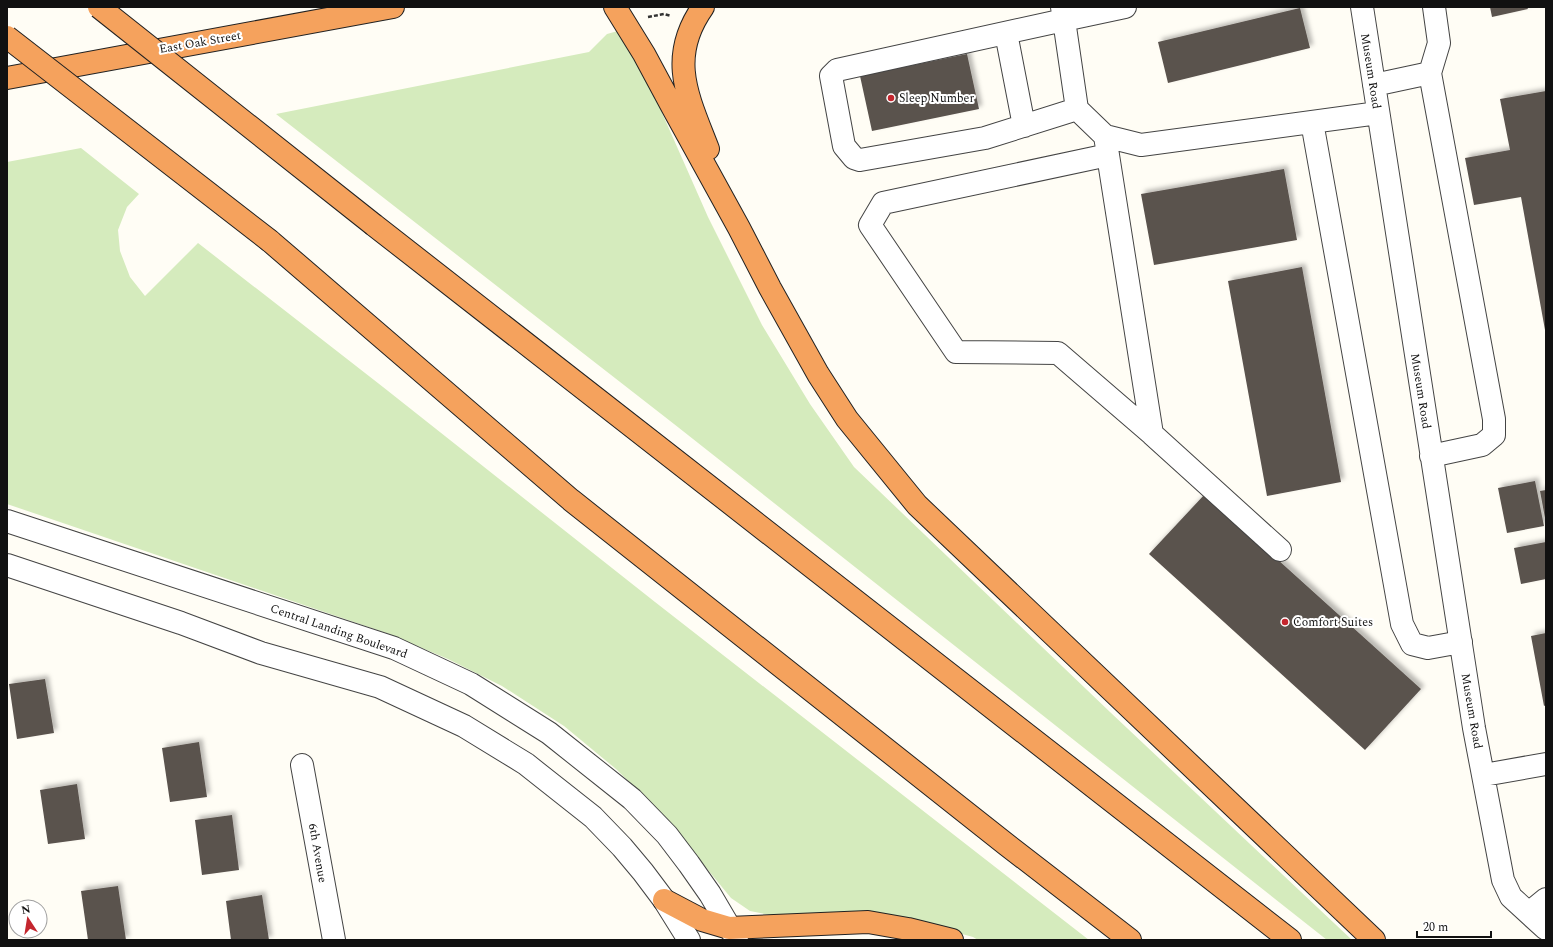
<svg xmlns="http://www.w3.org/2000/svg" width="1553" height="947" font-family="Spectral,serif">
	<defs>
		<filter id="shadow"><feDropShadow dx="3.5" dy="-3.5" stdDeviation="2" flood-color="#0004"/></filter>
	</defs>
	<rect width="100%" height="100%" fill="#fffdf5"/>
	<path fill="#d5ebbd" d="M625,29L708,217L762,325L810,404L854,467L1110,712L1352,940H1327L674,424L276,114L589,52L607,34Z
		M81,148L139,194L127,207L118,230L120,251L130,277L145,296L198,243L383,387L655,602L1089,940H978L973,937L925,924L775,916L750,911L731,898L662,814L616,769L564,726L502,686L448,659L386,633L7,504V162Z"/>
	<path fill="#5a524d" filter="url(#shadow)" d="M1490,7H1527L1528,9L1492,17Z
		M1300,8L1310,48L1168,83L1158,42Z
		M967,54L979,109L872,131L860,76Z
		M1546,91V330H1545L1521,197L1474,205L1465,158L1510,150L1500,99Z
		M1284,169L1297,240L1154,265L1141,194Z
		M1302,267L1341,482L1267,496L1228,281Z
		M1535,481L1544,526L1507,533L1498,488Z
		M1546,490V518H1545L1540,491Z
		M1205,494L1421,689L1365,750L1149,554Z
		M1546,542V579L1521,584L1514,548Z
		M1546,633V705L1544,706L1531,636Z
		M45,679L54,733L17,739L9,684Z
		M199,742L207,797L170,802L162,748Z
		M77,784L85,839L48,844L40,790Z
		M232,815L239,870L202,875L195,820Z
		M118,886L126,940H88L81,891Z
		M262,895L269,940H231L226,901Z"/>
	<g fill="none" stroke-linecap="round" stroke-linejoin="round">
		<g stroke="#444" stroke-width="24">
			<path id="minor" d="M1062,7L1064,20L837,70L831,76L844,146L854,158L860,160L985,138L1077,109
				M1125,7L1064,20L1077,109L1105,136L1141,145L1378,113
				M1362,7L1474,728L1503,880L1511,897L1546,929
				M1006,33L1024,126
				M1374,85L1430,73
				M1312,122L1402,624L1412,644L1428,648L1461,642
				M1105,136L1152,434L1280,550
				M1108,155L883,203L870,225L956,352L1058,353L1152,434
				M1431,456L1482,445L1494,435V419L1430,73L1439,43L1434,7
				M7,521L394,648L471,684L549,733L632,799L667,835L689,864L710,894L737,940
				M7,565L181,623L261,653L380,687L464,726L526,764L593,817L622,847L643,872L664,900L689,940
				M302,765L334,940
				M1484,775L1546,764
				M1529,913L1546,899"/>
		</g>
		<g stroke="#222" stroke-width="24">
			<path id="highway" d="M615,7L644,54L673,108L739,228L770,288L818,374L847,419L917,505L1374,940
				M703,7C667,58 688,97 708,149
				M7,78L393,7
				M374,225L1290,940
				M270,241L571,500L1007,845L1130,940
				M664,900L702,920L729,928L868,922L908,929L952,940"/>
		</g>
		<path stroke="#333" stroke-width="2.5" stroke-dasharray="4 2" stroke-linecap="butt" d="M648,17L664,14L671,16"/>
		<use href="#minor" stroke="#fff" stroke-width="22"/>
		<use href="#highway" stroke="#f5a25d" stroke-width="22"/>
		<g stroke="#222" stroke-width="24" stroke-linecap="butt">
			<path id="highway-bridge" d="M99,7L374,225
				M7,37L270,241"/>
		</g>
		<use href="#highway-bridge" stroke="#f5a25d" stroke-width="22"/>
	</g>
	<g fill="#c4262e" stroke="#fff" stroke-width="1.5">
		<circle cx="891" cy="98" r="4"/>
		<circle cx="1285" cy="622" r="4"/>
	</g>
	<g text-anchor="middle" stroke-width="4" stroke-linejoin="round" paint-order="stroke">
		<g font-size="12" fill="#111" stroke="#fff">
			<text transform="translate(200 42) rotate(-10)" y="4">East Oak Street</text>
			<text transform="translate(1371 71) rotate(81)" y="4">Museum Road</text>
			<text transform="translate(1421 391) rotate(81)" y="4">Museum Road</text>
			<text transform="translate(339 631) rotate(19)" y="4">Central Landing Boulevard</text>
			<text transform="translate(1472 711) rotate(80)" y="4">Museum Road</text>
			<text transform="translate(318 853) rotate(80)" y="4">6th Avenue</text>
		</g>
		<g font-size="12" fill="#111" stroke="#fff" text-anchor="start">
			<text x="899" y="102">Sleep Number</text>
			<text x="1293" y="626">Comfort Suites</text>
		</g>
	</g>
	<rect width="1553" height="947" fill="none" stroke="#111111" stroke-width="16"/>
	<g transform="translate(28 919) rotate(348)"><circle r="19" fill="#ffffff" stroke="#a0a0a0"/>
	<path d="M0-3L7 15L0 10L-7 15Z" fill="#c4262e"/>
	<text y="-6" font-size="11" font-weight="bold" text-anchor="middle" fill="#111111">N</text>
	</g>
	<path d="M1417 931v6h74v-6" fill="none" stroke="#111111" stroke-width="2"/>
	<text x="1423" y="931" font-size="12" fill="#111111" stroke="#ffffff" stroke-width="3" paint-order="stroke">20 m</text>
</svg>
